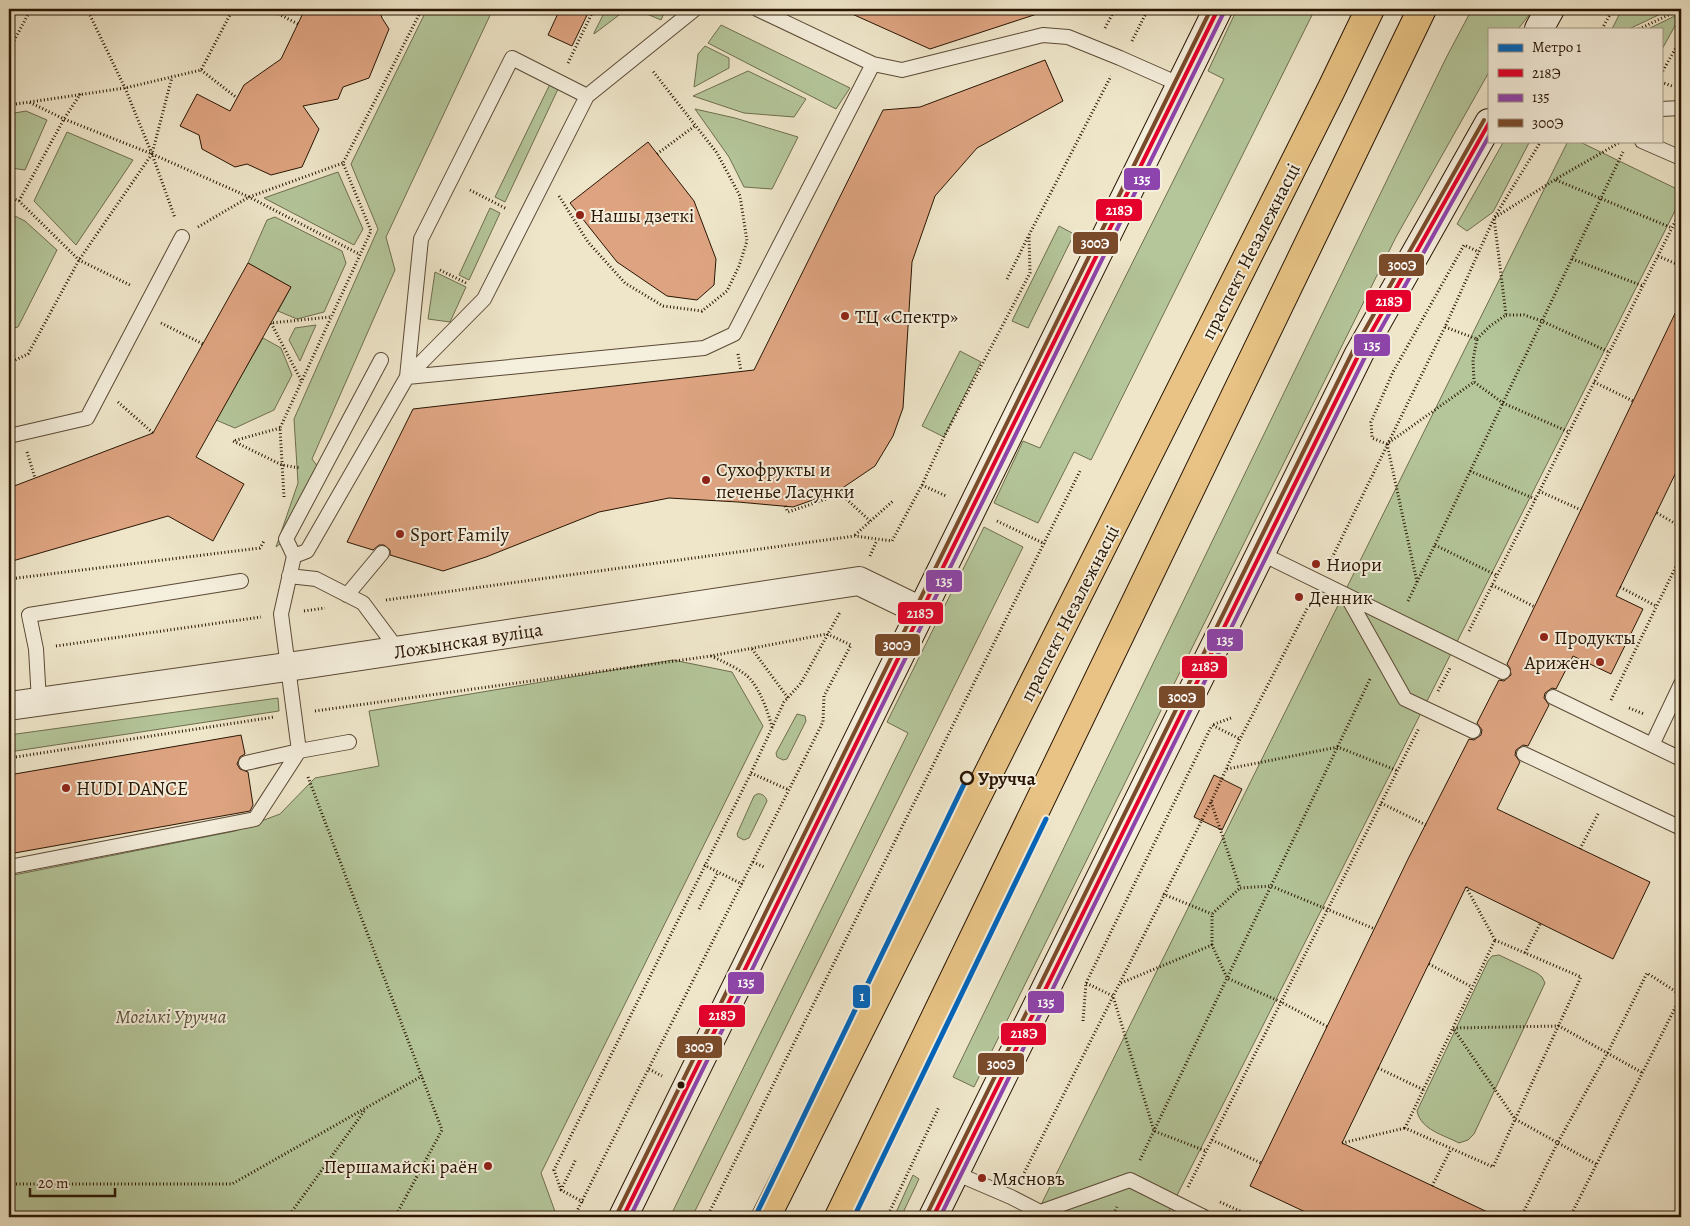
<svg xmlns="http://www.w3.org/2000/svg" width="1690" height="1226" font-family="Alegreya,serif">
	<rect width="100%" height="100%" fill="#efe6ca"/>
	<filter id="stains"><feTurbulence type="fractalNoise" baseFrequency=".004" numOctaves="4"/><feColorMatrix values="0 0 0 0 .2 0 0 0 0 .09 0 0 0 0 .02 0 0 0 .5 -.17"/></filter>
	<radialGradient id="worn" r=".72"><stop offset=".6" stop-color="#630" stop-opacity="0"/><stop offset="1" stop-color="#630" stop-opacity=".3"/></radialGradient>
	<path fill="#b4c69a" stroke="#6e6e4e" d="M427,9H493L386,237L395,270L312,459L318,467L288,538L276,547L298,483L294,419L378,229L351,164Z
		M606,9H627L594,34V33Z
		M635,9H666L661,20Z
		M1237,9H1315L1091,460L1074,452L1038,523L994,503L1023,441L1040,448L1224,79L1208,71Z
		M1472,9H1534L1518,29H1489V72L1396,237L974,1087L953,1077L1446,58Z
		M1622,9H1671L1629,29H1612Z
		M1681,13V15L1661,51V29H1648Z
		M721,25L850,88L836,109L708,43Z
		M705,46L729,58V68L694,87L698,54Z
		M748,71L806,99L794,117L744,113L693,96Z
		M550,84L558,89L505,202L495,197Z
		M695,109L735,118L798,137L772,189L744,187L729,157Z
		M26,111L47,120L25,170L11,168L9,161V114Z
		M67,132L133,160L76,245L34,201Z
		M1504,141H1530L1493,212L1467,231L1457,224Z
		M1568,141H1578L1681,191V199L1166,1217H1035Z
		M338,172L363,229L354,245L264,198Z
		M490,208L500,213L469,280L459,275Z
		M9,213L25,221L57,250L18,327L9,329Z
		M275,217L342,251L346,263L324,312L297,319L278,311L291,287L248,263L267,220Z
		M1059,226L1074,234L1028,328L1012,321Z
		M435,272L466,287L450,322L428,319Z
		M316,325L300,361L289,340L295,328Z
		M263,338L281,348L292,375L274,410L235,428L216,420Z
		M960,351L981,362L944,437L922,426Z
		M984,527L1023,547L692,1217H670L908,733L887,722Z
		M673,660L732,672L763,726L541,1173L557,1217H9V876L235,831L280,814L315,778L379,766L369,711Z
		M278,698L279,711L9,752V735Z
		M797,714L805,716L806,721L787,759L783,760L777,757L776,753Z
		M757,794C761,793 766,796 767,801L749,838L744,840L738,837L737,834L754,796Z
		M1499,955L1537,973L1542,977L1545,983L1474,1134L1468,1140L1459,1143C1444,1135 1421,1130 1417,1111L1488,961L1492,956Z
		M913,1175L919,1179L901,1217H894Z"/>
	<path fill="#dea481" stroke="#291503" d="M305,9H379L382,18L389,29L369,78L343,87L338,99L303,106L319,129L302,167L271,175L247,164L235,167L202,149L199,135L180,126L197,94L230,111L244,85L281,59Z
		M560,9H590L572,46L548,35Z
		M841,9H1039L1040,13L930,49Z
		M1045,60L1063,101L977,148L935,196L912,262L903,408L893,436L875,466L838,491L793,507L738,502L669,498L599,512L486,557L443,571L390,555V550L384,545H379L373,550L347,542L413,409L754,370L883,110L920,107Z
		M648,142L694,201L716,259L714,285L697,300L667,296L617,262L570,203Z
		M248,263L291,287L196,457L244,484L213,541L168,516L9,562V488L153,433Z
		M1681,301V462L1616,596L1643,609L1611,674L1573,656L1556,689L1552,688L1545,693L1544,698L1549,705L1528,746L1523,745L1516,750L1515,755L1520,762L1497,809L1650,882L1613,959L1466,887L1342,1143L1498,1217H1316L1250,1186L1408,859L1469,739L1474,740L1481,735L1482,730L1477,723L1499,680L1504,681L1511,675L1510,668L1507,664Z
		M241,735L245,754L240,757L237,764L240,769L248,772L253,805L250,811L9,854V775Z
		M1214,775L1242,789L1222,830L1194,817Z"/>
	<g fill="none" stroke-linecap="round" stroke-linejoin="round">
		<g stroke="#5a4935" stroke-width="16">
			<path id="service" d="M757,9L873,64L902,70L1043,35L1068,37L1120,58L1181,85
				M1661,109L1681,108
				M1642,141L1681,158
				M407,377L704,348L734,334L873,64
				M407,377L421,239L512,58L587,96
				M9,436L87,418L182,237
				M1262,554L1503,672
				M294,556L307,551L407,377L484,299L587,96L695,9
				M289,576L316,579L363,603L398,650
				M347,595L382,553
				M1347,596L1405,699L1473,731
				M1553,697L1681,759
				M39,701L36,649L29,615L241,581
				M349,742L299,751L281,614L294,556L286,539L381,360
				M1652,745L1681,684
				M1524,754L1681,828
				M246,763L299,751
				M9,867L255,819L299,751
				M955,1173L1011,1197L1048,1216
				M1040,1212L1130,1180L1204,1217"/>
		</g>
		<g stroke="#5a4935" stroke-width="30">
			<path id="minor" d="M9,706L308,664L859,581L921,611"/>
		</g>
		<g stroke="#291503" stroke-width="30">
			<path id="secondary" d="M1539,29L1550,9
				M623,1217L1218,9
				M933,1217L1359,354L1489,123"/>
		</g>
		<g stroke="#291503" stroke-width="30">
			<path id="trunk" d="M766,1217L1331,90L1370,9
				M839,1217L1422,9"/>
		</g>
		<path stroke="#291503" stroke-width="3" stroke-dasharray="1 2.5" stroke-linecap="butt" d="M87,9L125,88L152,154L175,218
			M269,9L298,24
			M414,9L418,15
			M1105,28L1115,9
			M1602,29L1613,9
			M1639,29L1681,9
			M1132,41L1148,9
			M9,50L31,9
			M568,63L594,9
			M201,70L237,98
			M1661,74L1681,39
			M1661,82L1672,86
			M30,102L125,88L201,70L233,9
			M9,105L29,102L64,119L152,154L249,197L359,254
			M657,154L696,125
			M1556,180L1672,228
			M470,190L507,209
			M559,196L588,242L625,283L663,306L702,311L727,291L739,266L747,241L740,196L717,153L652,70
			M9,197L19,201L79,260L132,286
			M19,201L64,119L81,93
			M198,227L249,197L343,163
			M1658,256L1681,266
			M1572,259L1643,286
			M440,270L468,284
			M1007,279L1029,235
			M1506,315H1524L1542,321L1609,352
			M161,323L203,344
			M1445,327L1477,339L1473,360L1474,382
			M1477,339L1490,326L1506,315L1494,218L1556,179L1622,141
			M738,354L741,371
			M9,363L28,354L79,260L152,154L172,77
			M301,380L271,323L330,317
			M1594,382L1633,401
			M118,402L153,433
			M280,428L233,441L282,465L300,468
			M1387,444L1372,438L1371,422L1393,372L1464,245L1479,252
			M27,452L35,478
			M1470,471L1535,499
			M922,485L946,496
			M1539,491L1581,510
			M284,497L280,428L371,231L343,163L422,9
			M785,506L788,512L841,494L870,521
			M1657,513L1681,527
			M997,521L1045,544
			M855,535L894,500
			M1435,545L1496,575
			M870,556L877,540
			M1329,564L1445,327L1494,218L1541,141
			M9,579L260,548L264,541
			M1417,582L1387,444L1474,382L1503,403L1569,432
			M1492,585L1535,607
			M1620,587L1656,606
			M386,600L855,536L892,541L922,485L944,437L1030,273L1029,235L1111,76
			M1408,601L1623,152
			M304,611L325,608
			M1469,631L1681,210
			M56,646L261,617
			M752,649L788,698
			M711,656C722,661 743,670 751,680C761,692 768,712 772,727
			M1438,691L1450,668
			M1611,700L1681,556
			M1629,708L1644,714
			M315,711L711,656L827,634L851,645L824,696L823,722L574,1217
			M1231,718L1212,725L1240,739
			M9,758L274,717
			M1227,769L1338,747L1398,771
			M751,773L789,790
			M308,777L442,1130L395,1217
			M1211,802L1240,888L1271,886L1375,929
			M1381,803L1426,825
			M1580,849L1599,812
			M753,862L764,867
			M704,865L742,884
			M1466,887L1495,940
			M1163,894L1212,914
			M699,909L718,872
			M1495,940L1581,977L1493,1167L1405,1128Z
			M1212,945V914L1240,888
			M1525,953L1540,924
			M1429,964L1472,987
			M1086,983L1212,725
			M1121,983L1212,945L1227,978L1281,1002L1328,1027
			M1083,1021L1086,983L1113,996L1154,1131L1206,1151
			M1378,1068L1424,1090
			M649,1069L662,1076
			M1212,1140L1261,1163
			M1342,1143L1405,1128
			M1140,1160L1370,679
			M1596,1164L1515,1119L1453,1028L1559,1026L1643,1073
			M1021,1179L1211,802L1240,739L1311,601
			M9,1184H232L422,1076
			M1432,1186L1451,1149
			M1188,1187L1419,728
			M561,1190L576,1159
			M583,1202L561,1190L554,1170L751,773L784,702L801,683L840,612
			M1220,1202L1253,1217
			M288,1217L365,1110
			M707,1217L1081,469
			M887,1217L939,1107
			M1112,1217L1117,1207
			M1521,1217L1558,1142L1608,1052L1647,973L1681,995
			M1570,1217L1681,996"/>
		<use href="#service" stroke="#f5efdd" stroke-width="14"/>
		<use href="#minor" stroke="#f5efdd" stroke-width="28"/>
		<use href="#secondary" stroke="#f5efdd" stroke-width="28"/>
		<use href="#trunk" stroke="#e8c385" stroke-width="28"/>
		<g stroke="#f5efdd" stroke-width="8">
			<path id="bus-1" d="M623,1217L1218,9
				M933,1217L1359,354L1489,123"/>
		</g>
		<g stroke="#f5efdd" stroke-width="8">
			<path id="bus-2" d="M630,1217L1224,12
				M940,1217L1365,357L1489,136"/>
		</g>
		<g stroke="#f5efdd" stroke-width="8">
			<path id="bus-3" d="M617,1214L1211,9
				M927,1214L1353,351L1484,120"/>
		</g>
		<use href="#bus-1" stroke="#e4002b" stroke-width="4"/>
		<use href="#bus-2" stroke="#8e44ad" stroke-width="4"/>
		<use href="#bus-3" stroke="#7a4b2a" stroke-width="4"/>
		<g stroke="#f5efdd" stroke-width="9">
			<path id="metro-1" d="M755,1217L968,776
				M854,1217L1046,819"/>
		</g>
		<use href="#metro-1" stroke="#0065bd" stroke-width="5"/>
	</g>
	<g fill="#8f2418" stroke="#f5efdd" stroke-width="2">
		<circle cx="580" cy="215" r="5"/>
		<circle cx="845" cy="316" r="5"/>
		<circle cx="706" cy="480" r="5"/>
		<circle cx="400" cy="534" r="5"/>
		<circle cx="1316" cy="564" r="5"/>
		<circle cx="1299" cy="597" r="5"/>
		<circle cx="1544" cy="637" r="5"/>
		<circle cx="1600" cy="662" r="5"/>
		<circle cx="66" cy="788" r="5"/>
		<circle cx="488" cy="1166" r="5"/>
		<circle cx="982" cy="1178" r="5"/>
	</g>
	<circle fill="#f5efdd" stroke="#291503" stroke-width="2.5" cx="967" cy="778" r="6"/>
	<circle fill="#291503" stroke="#f5efdd" stroke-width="2" cx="681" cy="1085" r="4.5"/>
	<g text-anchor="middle" stroke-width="4" stroke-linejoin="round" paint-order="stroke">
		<g font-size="19" fill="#291503" stroke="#f5efdd" text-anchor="start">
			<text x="590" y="222">Нашы дзеткі</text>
			<text x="855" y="323">ТЦ «Спектр»</text>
			<text x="716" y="476">Сухофрукты и<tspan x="716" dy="22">печенье Ласунки</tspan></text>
			<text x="410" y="541">Sport Family</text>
			<text x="1326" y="571">Ниори</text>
			<text x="1309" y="604">Денник</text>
			<text x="1554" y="644">Продукты</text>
			<text x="1590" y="669" text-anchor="end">Арижен</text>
			<text x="76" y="795">HUDI DANCE</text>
			<text x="478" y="1173" text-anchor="end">Першамайскі раён</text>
			<text x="992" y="1185">Мясновъ</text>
		</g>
		<g font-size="19" fill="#291503" stroke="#f5efdd">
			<text transform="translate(1250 251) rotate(-63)" y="7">праспект Незалежнасці</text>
			<text transform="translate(1069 613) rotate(-63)" y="7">праспект Незалежнасці</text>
			<text transform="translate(468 640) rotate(-9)" y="7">Ложынская вуліца</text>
		</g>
		<g font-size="19" font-weight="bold" fill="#291503" stroke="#f5efdd" text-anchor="start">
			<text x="978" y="785">Уручча</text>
		</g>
		<g font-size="19" font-style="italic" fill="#5a5338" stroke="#f5efdd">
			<text x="171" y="1023">Могілкі Уручча</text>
		</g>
	</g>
	<g stroke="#f5efdd" stroke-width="2">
		<rect x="1123" y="167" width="38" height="24" rx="5" fill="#8e44ad"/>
		<rect x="1095" y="198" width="48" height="24" rx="5" fill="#e4002b"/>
		<rect x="1072" y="231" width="47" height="24" rx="5" fill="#7a4b2a"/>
		<rect x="1378" y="253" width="47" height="24" rx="5" fill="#7a4b2a"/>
		<rect x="1365" y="289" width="47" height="24" rx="5" fill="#e4002b"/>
		<rect x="1353" y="333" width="38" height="24" rx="5" fill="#8e44ad"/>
		<rect x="925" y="569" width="38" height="24" rx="5" fill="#8e44ad"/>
		<rect x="897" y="601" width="47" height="24" rx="5" fill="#e4002b"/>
		<rect x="1206" y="628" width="38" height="24" rx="5" fill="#8e44ad"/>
		<rect x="874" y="633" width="47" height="24" rx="5" fill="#7a4b2a"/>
		<rect x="1181" y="655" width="47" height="24" rx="5" fill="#e4002b"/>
		<rect x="1158" y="685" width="48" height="24" rx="5" fill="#7a4b2a"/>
		<rect x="727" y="971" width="38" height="24" rx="5" fill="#8e44ad"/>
		<rect x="852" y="984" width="19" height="25" rx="5" fill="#0065bd"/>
		<rect x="1027" y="990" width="38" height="24" rx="5" fill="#8e44ad"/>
		<rect x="698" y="1004" width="48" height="24" rx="5" fill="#e4002b"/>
		<rect x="1000" y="1022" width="47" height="24" rx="5" fill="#e4002b"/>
		<rect x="676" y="1035" width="47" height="24" rx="5" fill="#7a4b2a"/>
		<rect x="977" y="1052" width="48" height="24" rx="5" fill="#7a4b2a"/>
	</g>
	<g font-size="14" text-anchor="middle" font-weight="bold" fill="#fff">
		<text x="1142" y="184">135</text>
		<text x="1119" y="215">218Э</text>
		<text x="1095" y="248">300Э</text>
		<text x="1402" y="270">300Э</text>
		<text x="1389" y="306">218Э</text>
		<text x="1372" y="350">135</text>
		<text x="944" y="586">135</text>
		<text x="920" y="618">218Э</text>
		<text x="1225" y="645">135</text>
		<text x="897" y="650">300Э</text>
		<text x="1205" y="671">218Э</text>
		<text x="1182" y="702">300Э</text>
		<text x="746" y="987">135</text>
		<text x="862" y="1001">1</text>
		<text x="1046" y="1007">135</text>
		<text x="722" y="1020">218Э</text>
		<text x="1024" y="1038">218Э</text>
		<text x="699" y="1052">300Э</text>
		<text x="1001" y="1069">300Э</text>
	</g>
	<rect width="1690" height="1226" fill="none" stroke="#efe6ca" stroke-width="30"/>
	<rect x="10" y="10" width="1670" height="1206" fill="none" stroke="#291503" stroke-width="2.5"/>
	<rect x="15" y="15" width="1660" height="1196" fill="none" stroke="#291503"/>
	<rect x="1488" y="28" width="175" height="115" fill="#f5efdd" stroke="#a39886"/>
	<rect x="1498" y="44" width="25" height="8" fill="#0065bd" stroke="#a39886"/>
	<text x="1532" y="52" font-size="15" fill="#291503">Метро 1</text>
	<rect x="1498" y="69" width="25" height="8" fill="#e4002b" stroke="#a39886"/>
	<text x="1532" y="78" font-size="15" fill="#291503">218Э</text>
	<rect x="1498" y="94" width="25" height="8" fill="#8e44ad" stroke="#a39886"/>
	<text x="1532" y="102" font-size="15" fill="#291503">135</text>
	<rect x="1498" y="119" width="25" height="8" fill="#7a4b2a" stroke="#a39886"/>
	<text x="1532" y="128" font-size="15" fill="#291503">300Э</text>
	<path d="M30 1188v8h85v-8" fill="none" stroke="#291503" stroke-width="2.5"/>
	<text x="38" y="1188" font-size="15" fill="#291503" stroke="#f5efdd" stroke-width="4" paint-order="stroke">20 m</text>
	<rect width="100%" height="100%" filter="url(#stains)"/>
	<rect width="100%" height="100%" fill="url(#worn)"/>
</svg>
